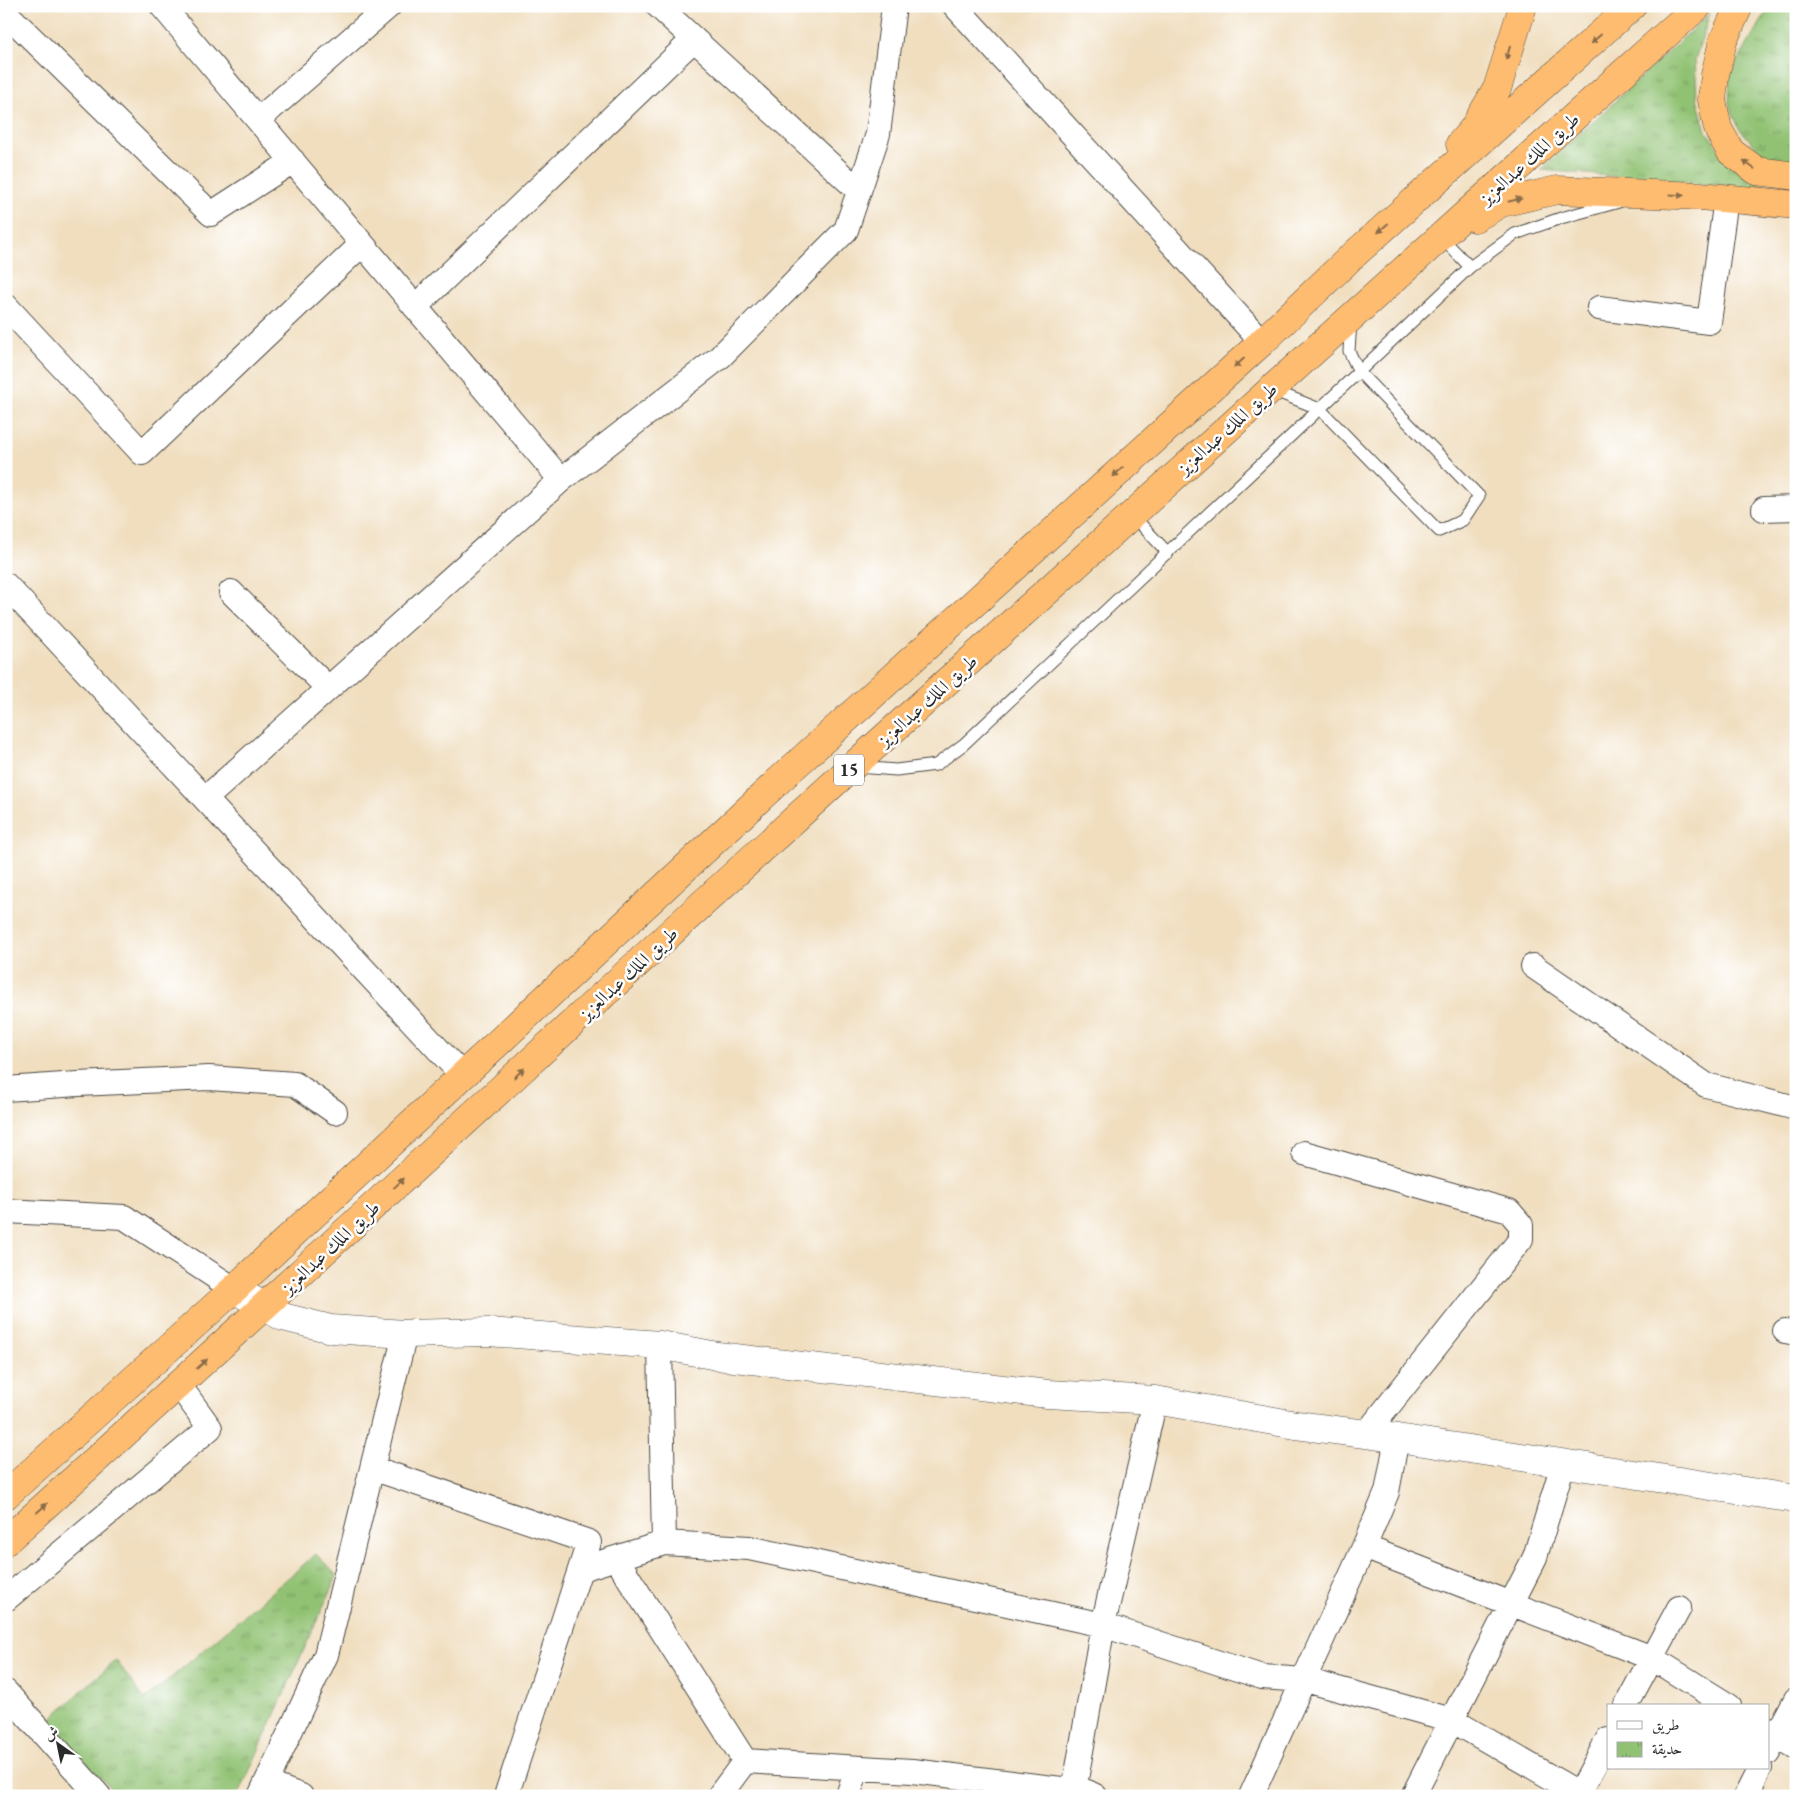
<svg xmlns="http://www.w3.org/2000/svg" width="1802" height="1802" font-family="'EB Garamond',Amiri,serif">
	<defs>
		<pattern id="park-tufts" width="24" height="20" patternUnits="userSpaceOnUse" patternTransform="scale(1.25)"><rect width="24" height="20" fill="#91c273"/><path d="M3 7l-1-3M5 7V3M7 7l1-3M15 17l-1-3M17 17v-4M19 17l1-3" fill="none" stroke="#779e5f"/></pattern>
	</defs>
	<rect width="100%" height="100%" fill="#fff"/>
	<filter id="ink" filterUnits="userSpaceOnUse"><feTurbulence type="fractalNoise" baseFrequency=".02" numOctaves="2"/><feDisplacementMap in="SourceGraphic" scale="10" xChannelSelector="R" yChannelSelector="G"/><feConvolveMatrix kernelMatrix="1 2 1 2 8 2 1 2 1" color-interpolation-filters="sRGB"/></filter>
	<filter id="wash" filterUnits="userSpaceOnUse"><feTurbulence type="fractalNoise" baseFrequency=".0096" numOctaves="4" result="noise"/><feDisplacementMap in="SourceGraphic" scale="20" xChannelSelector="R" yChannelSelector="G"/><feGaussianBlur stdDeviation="1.12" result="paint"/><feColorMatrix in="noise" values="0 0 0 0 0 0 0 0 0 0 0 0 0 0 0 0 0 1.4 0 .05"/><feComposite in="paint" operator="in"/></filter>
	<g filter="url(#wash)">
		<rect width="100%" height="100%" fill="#f0debf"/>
		<path fill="url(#park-tufts)" stroke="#5e764f" d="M1770,6H1796V166H1788L1761,153L1739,128L1729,104L1730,75Z
			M1710,13L1695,60L1697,98L1706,131L1727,160L1770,190L1541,170Z
			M316,1554L337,1576L238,1796H118L48,1721L116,1660L145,1700Z"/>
	</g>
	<g filter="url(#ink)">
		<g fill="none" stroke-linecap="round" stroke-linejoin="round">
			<g stroke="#494641" stroke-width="13">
				<path id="service" d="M1441,237L1470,267
					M1272,390L1320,409L1439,531L1463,520L1479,496L1359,372L1349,351L1351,322
					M1131,514L1168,553
					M858,767L896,770L936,765L964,744L1470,267L1515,234L1561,218L1619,202"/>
			</g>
			<g stroke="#494641" stroke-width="26">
				<path id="minor" d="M162,6L561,480L206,798
					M658,6L859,191
					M955,6L1262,342
					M6,13L211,214L293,161
					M258,120L389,6
					M6,306L142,453L362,244
					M415,307L694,39
					M1599,308L1709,322L1726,199
					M561,480L720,357L846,230L878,134L894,6
					M1764,509L1796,508
					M6,585L463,1076
					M231,592L328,688
					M1533,966L1706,1085L1796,1108
					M6,1089L78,1084L209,1078L295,1084L335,1112
					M1304,1153L1509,1211L1521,1225V1239L1366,1434
					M6,1211L124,1217L234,1289
					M1785,1331L1796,1333
					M660,1345L664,1543
					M372,1468L589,1542L506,1796
					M1364,1547L1652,1658L1729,1706
					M616,1558L745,1761
					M581,1569L664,1543L749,1548L1103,1625L1262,1677L1305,1680L1452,1720L1583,1796
					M6,1599L210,1428L179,1385
					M6,1692L99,1796
					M1626,1706L1679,1608
					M1768,1730L1796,1747
					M1768,1752L1796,1699
					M266,1783L301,1796
					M260,1796L326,1655L405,1334
					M719,1796L745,1761L912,1771L1087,1792L1095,1796
					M848,1796L857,1768
					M1071,1796L1074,1791L1103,1625L1155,1400
					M1251,1796L1364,1547L1387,1492L1397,1438
					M1413,1796L1535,1557L1563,1464
					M1578,1796L1608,1739
					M1746,1796L1760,1768"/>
			</g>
			<g stroke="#494641" stroke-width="29">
				<path id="tertiary" d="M234,1289L283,1317L331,1329L405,1334L488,1332L660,1345L717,1356L1048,1394L1155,1400L1296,1425L1397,1438L1796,1499"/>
			</g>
			<g stroke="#494641" stroke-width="29">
				<path id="trunk" d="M1739,6L1723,41L1715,75L1712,100L1718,129L1731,152L1757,171L1796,176
					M1460,144L1473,129L1497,89L1523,6
					M1475,218L1501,203L1557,190L1700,196L1796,205
					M6,1495L234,1289L788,772L1262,342L1348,260L1632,6
					M6,1541C290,1285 570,1024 853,766C1133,511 1416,259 1698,6"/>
			</g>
			<use href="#service" stroke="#fff" stroke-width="11"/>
			<use href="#minor" stroke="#fff" stroke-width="24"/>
			<use href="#tertiary" stroke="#fff" stroke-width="28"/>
			<use href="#trunk" stroke="#febc70" stroke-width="28"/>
		</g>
		<defs><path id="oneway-solid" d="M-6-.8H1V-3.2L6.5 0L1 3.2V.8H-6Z" transform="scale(1.25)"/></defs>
		<g fill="#8a6c4a">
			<use href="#oneway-solid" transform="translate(1596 39) rotate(138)"/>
			<use href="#oneway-solid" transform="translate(1508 53) rotate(107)"/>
			<use href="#oneway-solid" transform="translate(1749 165) rotate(-145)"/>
			<use href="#oneway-solid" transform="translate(1677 195) rotate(3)"/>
			<use href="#oneway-solid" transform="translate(1515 200) rotate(-13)"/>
			<use href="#oneway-solid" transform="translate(1383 228) rotate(138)"/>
			<use href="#oneway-solid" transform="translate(1239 363) rotate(138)"/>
			<use href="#oneway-solid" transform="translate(1118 472) rotate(138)"/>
			<use href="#oneway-solid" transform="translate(519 1073) rotate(-43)"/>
			<use href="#oneway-solid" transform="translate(399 1183) rotate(-43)"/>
			<use href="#oneway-solid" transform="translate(202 1364) rotate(-42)"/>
			<use href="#oneway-solid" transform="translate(42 1508) rotate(-42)"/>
		</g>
	</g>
	<g text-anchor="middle" stroke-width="5" stroke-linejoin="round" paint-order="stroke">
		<rect fill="#fff" stroke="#6b6b6b" stroke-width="1" x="834" y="754.5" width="30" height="31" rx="4"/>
		<g font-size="18" font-weight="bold" fill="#2b2b2b">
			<text x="849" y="776">15</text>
		</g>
		<g font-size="19" fill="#2b2b2b" stroke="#fff">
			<text transform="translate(1529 158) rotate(-42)" y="7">طريق الملك عبدالعزيز</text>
			<text transform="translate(1227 428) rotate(-42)" y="7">طريق الملك عبدالعزيز</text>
			<text transform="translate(927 700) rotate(-42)" y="7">طريق الملك عبدالعزيز</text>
			<text transform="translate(628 973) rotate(-43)" y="7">طريق الملك عبدالعزيز</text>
			<text transform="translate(330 1247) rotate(-43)" y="7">طريق الملك عبدالعزيز</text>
		</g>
	</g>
	<rect width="1802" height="1802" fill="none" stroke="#fff" stroke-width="25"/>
	<rect x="1607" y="1704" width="162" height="65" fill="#ffffff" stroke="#aaaaaa"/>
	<rect x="1617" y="1721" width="25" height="8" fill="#ffffff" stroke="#aaaaaa"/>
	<text x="1652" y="1730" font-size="15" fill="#2b2b2b">طريق</text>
	<rect x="1617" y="1742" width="25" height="15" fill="url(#park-tufts)" stroke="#aaaaaa"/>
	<text x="1652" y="1754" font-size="15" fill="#2b2b2b">حديقة</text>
	<g transform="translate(58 1744) rotate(327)" stroke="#ffffff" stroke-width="4" paint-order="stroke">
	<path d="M0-4L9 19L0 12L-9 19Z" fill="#2b2b2b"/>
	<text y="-8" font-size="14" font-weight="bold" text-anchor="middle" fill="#2b2b2b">ش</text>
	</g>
</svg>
